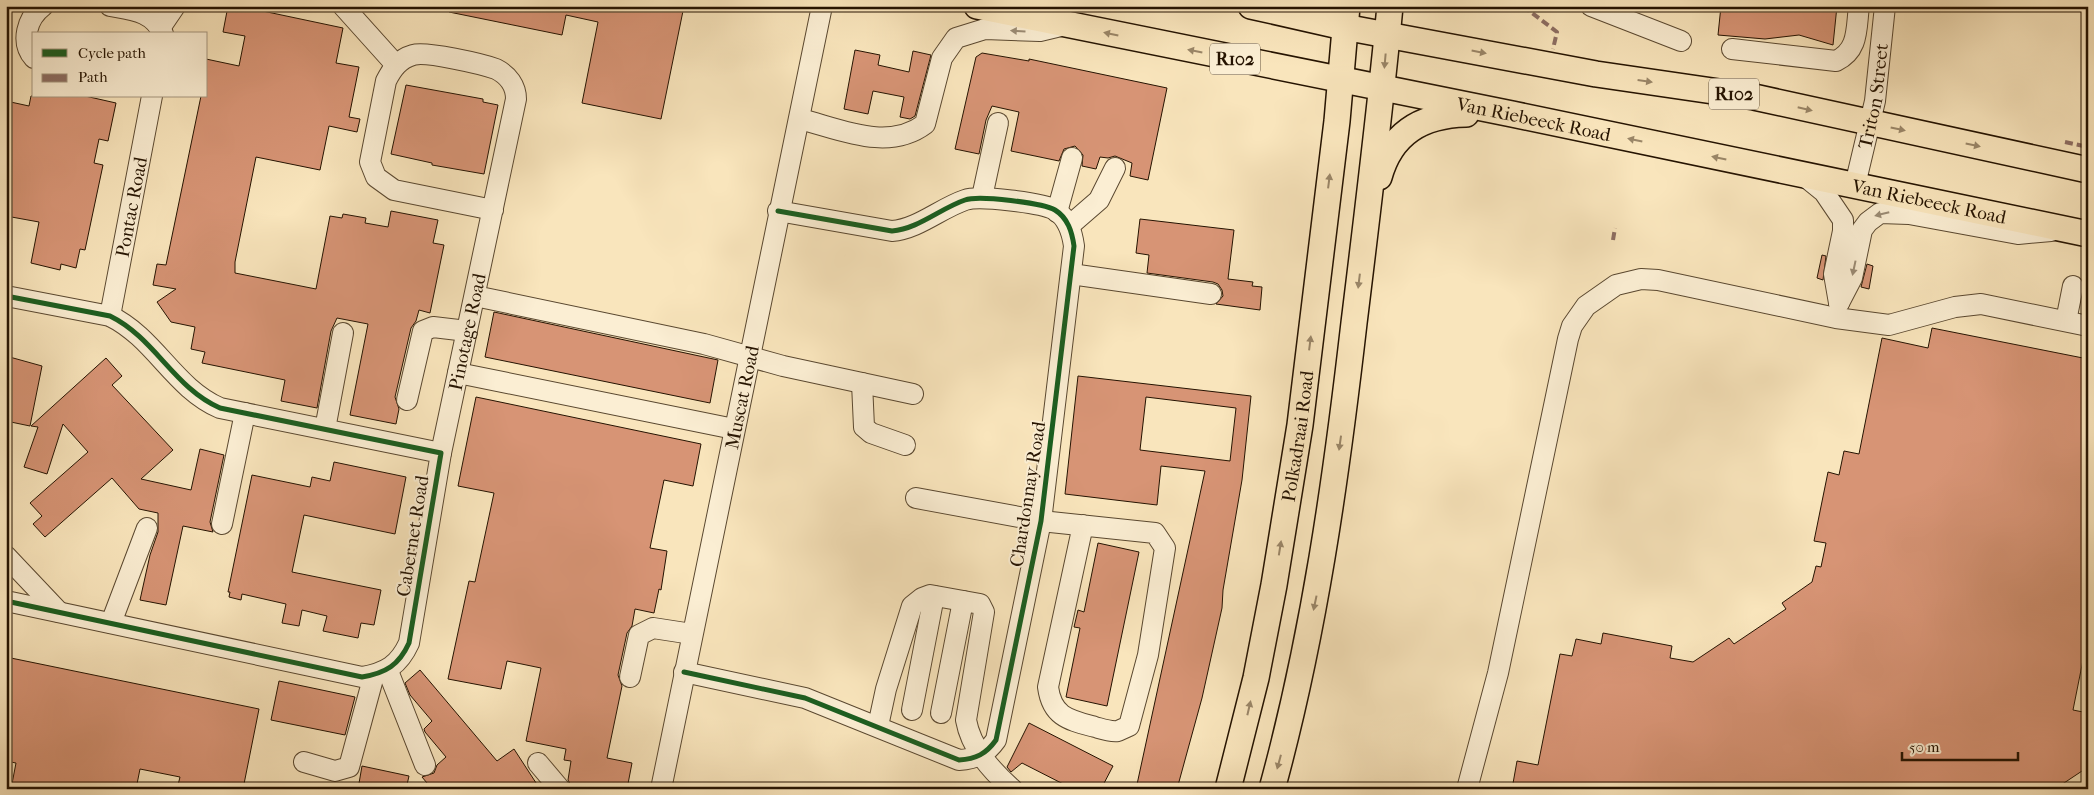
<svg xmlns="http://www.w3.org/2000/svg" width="2094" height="795" font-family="'IM FELL French Canon',serif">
	<rect width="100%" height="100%" fill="#f9e5bc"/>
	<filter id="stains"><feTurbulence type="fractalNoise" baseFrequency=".004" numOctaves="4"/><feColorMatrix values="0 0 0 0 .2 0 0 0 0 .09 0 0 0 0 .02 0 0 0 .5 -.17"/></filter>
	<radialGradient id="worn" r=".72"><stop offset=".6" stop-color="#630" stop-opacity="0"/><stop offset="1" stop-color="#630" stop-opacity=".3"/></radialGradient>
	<path fill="#d79475" stroke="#251301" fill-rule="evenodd" d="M228,6H239L343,28L336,63L359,67L349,117L360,119L357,132L329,126L320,170L256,157L235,262V273L316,289L330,216L342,218L343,214L366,218L365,223L388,227L391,211L438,220L433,243L444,245L430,313L419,310L416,321L411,328L395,397L399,409L396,424L350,415L368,324L337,318L331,331L317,408L281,401L285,380L202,363L205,352L191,349L195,327L171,322L157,302L176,289L153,285L157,264L166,265L201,96H206V59L239,66L245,36L223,32Z
		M450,6H684L661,119L582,103L598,22L566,15L562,35L449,12Z
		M1721,6H1837L1833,45L1799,35L1765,39L1718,35Z
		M855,50L880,55L878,65L909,72L913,51L931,55L915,116L910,119L900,117L904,97L873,91L868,114L844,109Z
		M982,53L1029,61V59L1167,88L1148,180L1130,176L1132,163L1115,156L1108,158L1100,157L1096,169L1082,166L1083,155L1075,146L1064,149L1059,161L1011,151L1019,112L992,106L986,120L979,154L955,149L976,57Z
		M406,85L483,99V102L498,105L484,174L432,165V163L391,154Z
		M31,96H85L116,103L108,141L99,139L94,163L103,165L85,250L80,249L76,268L61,264L60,270L31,263L39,222L6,216V101L29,106Z
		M1140,219L1234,230L1228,279L1253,282L1252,286L1262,287L1260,310L1216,304L1223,296L1222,290L1218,284L1213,282L1147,273L1149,255L1136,253Z
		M1822,255L1826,256L1823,280L1817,278Z
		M1867,264L1873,266L1869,289L1861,287Z
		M494,312L718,360L710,403L485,357Z
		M1932,328L2088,359V661L2083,660L2073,710L2088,713L2085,737L2088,738V767L2055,789H1512L1517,761L1538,765L1560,654L1572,656L1576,639L1601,644L1603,633L1672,646L1670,658L1693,662L1729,638L1734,644L1786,609L1782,603L1812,582L1816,566L1821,567L1826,543L1814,541L1828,472L1839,475L1844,451L1859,454L1882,338L1928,348Z
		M6,356L42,366L30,426L6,421Z
		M106,358L122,376L112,385L173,450L141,479L191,490L200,449L224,455L210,522L213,532L183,526L166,605L140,600L150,555L158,532V513L139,509L112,478L45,537L33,524L42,516L30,503L88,452L63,424L47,474L24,467L38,427L31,426Z
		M1078,376L1251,396L1242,480L1223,590L1222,608L1202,698L1177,789H1136L1205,471L1161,466L1157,505L1065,494ZM1146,397L1236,408L1230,461L1140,450Z
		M476,397L701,444L693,486L664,480L650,548L667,551L661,590L659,589L654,613L635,609L632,626L627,633L618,675L622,686L607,758L632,763L627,789L572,787L568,780L571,761L564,760L566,749L526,741L541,668L507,661L501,689L448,679L469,581L475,582L494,493L458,486Z
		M334,462L406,477L395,534L304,515L292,572L381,590L374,625L361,623L358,638L323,631L327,616L302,610L299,626L282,623L286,604L242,594L241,600L229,597L230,592H228L252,475L310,487L312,477L330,481Z
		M1098,543L1139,552L1107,706L1066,697L1080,628L1074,627L1078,610L1084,612Z
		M6,657L259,709L243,789H177L180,777L140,769L136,789H11L16,763L6,761Z
		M420,670L497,761L514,749L540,789H432L422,777L434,773L437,765L446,757L425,732L424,729L432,721L410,695L405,683Z
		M279,681L355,697L345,735L271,720Z
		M1029,723L1113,766L1101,789H1073L1022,763L1011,772L1007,767Z
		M362,766L409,776L406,789H358Z"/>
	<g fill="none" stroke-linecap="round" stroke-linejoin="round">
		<g stroke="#5a4830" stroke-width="22">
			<g id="minor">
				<path d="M110,6C132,10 153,11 163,34"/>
				<path d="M343,6L396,65"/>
				<path d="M1591,6L1681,41"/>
				<path d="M160,28L175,6"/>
				<path d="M1732,49L1836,61C1859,50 1856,29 1859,6"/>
				<path d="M34,58C20,42 27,18 43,6"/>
				<path d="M800,119C840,129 888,152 925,124L942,58L956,38L985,29L1040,31L1065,25"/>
				<path d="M1803,175L1824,192L1843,220V231L1834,274L1839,303"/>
				<path id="s1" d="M1855,185L1875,101L1885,6"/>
				<path d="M982,197L998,123"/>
				<path d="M1057,212L1072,158"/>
				<path d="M1069,226L1099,200L1115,168"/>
				<path d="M1071,274L1211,294"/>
				<path d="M6,296L110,316C155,338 174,388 220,408L441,453L409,643C399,665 386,673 362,677L6,601"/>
				<path d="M475,296L704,344L783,366L913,394"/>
				<path d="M1839,303L1852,278L1862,230L1868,222L1880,213L1909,214L2018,234L2051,231"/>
				<path id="s2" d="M110,316L152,96"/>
				<path d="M2066,321L2073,286"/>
				<path d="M458,373L734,429"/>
				<path d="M862,383L864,427L871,433L905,445"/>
				<path d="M407,400L423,331L433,327L467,331"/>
				<path d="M325,429L343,333"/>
				<path id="s3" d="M441,453L516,99C516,86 508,75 496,69C482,64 426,51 413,55C399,59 392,69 386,81L370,162L376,177L394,190L493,210"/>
				<path d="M916,498L1041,521L1155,533L1165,548L1148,655L1129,726L1118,731C1110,732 1102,729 1095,727C1069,720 1052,717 1048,687L1083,525"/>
				<path d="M222,524L245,413"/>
				<path d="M6,556L59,612"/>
				<path d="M111,623L147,528"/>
				<path d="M388,671L425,765"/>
				<path d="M684,672L805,698L959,760C976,759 986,754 996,740L1041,521L1074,246C1072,232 1068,218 1055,210C1043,203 979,195 965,200C941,208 918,229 892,231L778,211"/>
				<path d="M630,677L639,635L653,628L692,634"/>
				<path d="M912,710L934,596"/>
				<path d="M941,713L963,601"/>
				<path d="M878,726L886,689L912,606L922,598L930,595L980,604L984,612L966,720C971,748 991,770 1012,789"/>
				<path d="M304,762L335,771L349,767L374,675"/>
				<path d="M538,763L560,789"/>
				<path id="s4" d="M661,789L822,6"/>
				<path d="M1467,789L1498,673L1568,339L1572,326L1586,306L1616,285L1641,279L1658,280L1836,318L1889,325L1955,307L1981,304L2088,326"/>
			</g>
		</g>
		<g stroke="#251301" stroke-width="28">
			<g id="major">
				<path id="s5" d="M977,6L1512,114L2088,234"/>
				<path d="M1251,6L1344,27L1596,74L1754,97L2088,170"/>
				<path d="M1379,177C1391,133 1422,115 1466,114"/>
				<path id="s6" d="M1228,789L1256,678L1274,585L1300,425L1337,121L1347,6"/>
				<path d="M1272,789C1314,636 1336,480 1354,323C1367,217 1380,112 1390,6"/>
			</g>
		</g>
		<use href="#minor" stroke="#fbeed3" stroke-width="20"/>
		<use href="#major" stroke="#f9e5bc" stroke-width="25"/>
		<path stroke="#8d6e63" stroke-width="4" stroke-dasharray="8 4" stroke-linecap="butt" d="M1523,6L1557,32L1553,49
			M2065,142L2088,147
			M1613,240L1615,228"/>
		<g stroke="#fbeed3" stroke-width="8">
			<path id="cycleway" d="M6,296L110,316C155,338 174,388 220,408L441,453L409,643C399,665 386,673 362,677L6,601
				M684,672L805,698L959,760C976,759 986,754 996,740L1041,521L1074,246C1072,232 1068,218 1055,210C1043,203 979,195 965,200C941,208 918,229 892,231L778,211"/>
		</g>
		<use href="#cycleway" stroke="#1b5e20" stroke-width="5"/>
	</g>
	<defs><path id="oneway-solid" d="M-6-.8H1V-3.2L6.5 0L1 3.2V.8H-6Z" transform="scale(1.25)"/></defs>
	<g fill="#9b8b74">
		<use href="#oneway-solid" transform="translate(1018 31) rotate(-177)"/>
		<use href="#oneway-solid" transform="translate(1882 214) rotate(166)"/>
		<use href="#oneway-solid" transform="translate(1854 268) rotate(102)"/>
	</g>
	<g fill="#9a8668">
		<use href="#oneway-solid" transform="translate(1111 34) rotate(-168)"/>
		<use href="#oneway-solid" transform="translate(1195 51) rotate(-169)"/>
		<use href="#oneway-solid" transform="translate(1479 52) rotate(11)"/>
		<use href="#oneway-solid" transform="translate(1385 61) rotate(95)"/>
		<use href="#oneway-solid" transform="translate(1645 81) rotate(8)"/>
		<use href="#oneway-solid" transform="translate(1805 109) rotate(13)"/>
		<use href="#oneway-solid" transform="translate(1898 129) rotate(12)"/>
		<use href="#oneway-solid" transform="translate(1635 140) rotate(-168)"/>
		<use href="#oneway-solid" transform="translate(1973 145) rotate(12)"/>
		<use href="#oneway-solid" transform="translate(1719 158) rotate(-168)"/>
		<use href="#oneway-solid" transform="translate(1329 181) rotate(-83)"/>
		<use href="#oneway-solid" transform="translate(1359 281) rotate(97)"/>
		<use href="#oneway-solid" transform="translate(1310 343) rotate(-83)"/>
		<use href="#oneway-solid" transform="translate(1340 443) rotate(98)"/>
		<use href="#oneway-solid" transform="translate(1280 548) rotate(-81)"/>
		<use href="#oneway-solid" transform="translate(1315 603) rotate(102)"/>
		<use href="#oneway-solid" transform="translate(1249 708) rotate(-77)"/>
		<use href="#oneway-solid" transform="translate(1279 762) rotate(105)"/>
	</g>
	<g text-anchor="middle" stroke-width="4" stroke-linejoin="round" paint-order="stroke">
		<g fill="#fbeed3" stroke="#655540" stroke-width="1">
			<rect x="1210" y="43.5" width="50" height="31" rx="4"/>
			<rect x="1709" y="78.5" width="50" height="31" rx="4"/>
		</g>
		<g font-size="18" font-weight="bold" fill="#251301">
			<text x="1235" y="65">R102</text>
			<text x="1734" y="100">R102</text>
		</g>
		<g font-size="19" fill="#251301" stroke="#fbeed3">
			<text dy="7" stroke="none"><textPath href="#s1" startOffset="91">Triton Street</textPath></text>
			<text dy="7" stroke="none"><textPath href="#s5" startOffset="568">Van Riebeeck Road</textPath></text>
			<text dy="7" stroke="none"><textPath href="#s5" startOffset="972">Van Riebeeck Road</textPath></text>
			<text dy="7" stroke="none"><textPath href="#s2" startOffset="111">Pontac Road</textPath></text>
			<text dy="7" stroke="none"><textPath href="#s3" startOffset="124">Pinotage Road</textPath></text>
			<text dy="7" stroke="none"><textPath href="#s4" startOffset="400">Muscat Road</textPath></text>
			<text dy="7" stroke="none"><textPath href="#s6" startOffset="360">Polkadraai Road</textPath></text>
			<text transform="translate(1027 494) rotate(-81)" y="7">Chardonnay Road</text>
			<text transform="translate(412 536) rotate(-81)" y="7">Cabernet Road</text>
		</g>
	</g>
	<rect width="2094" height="795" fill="none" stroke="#f9e5bc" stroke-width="25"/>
	<rect x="8" y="8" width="2079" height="780" fill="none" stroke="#251301" stroke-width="2.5"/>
	<rect x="12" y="12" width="2069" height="770" fill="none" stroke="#251301"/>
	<rect x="32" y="32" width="175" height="65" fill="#fbeed3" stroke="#a5967f"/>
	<rect x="42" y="49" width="25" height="8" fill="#1b5e20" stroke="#a5967f"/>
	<text x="78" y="58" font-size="15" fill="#251301">Cycle path</text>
	<rect x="42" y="74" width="25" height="8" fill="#8d6e63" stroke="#a5967f"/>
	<text x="78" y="82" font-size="15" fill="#251301">Path</text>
	<path d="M1902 752v8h116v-8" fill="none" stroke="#251301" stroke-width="2.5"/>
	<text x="1909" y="752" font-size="15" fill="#251301" stroke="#fbeed3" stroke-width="4" paint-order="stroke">50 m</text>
	<rect width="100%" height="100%" filter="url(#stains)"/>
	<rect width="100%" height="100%" fill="url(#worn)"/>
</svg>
